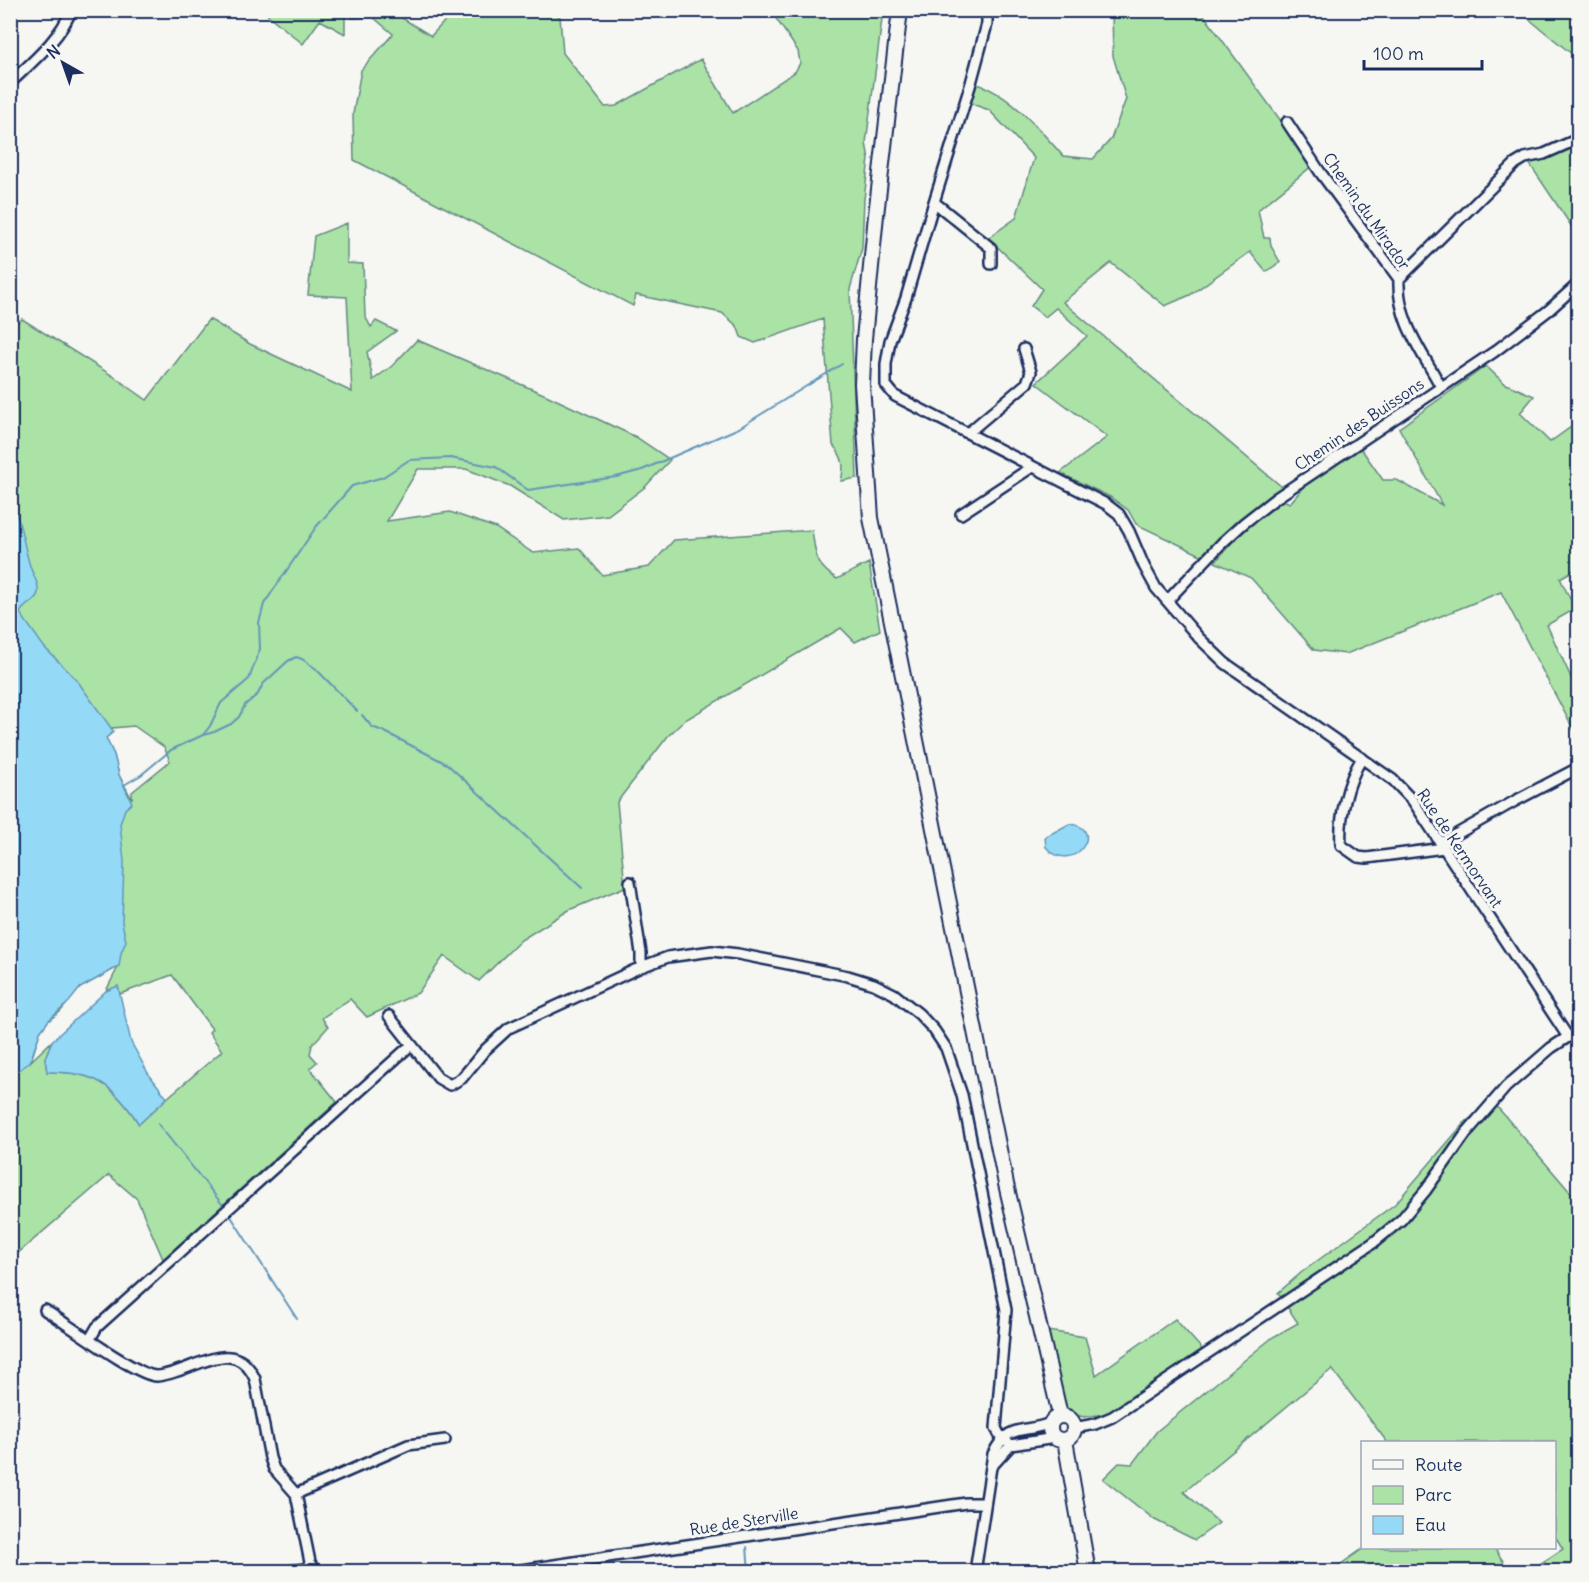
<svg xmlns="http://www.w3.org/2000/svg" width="1589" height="1582" font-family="Delius,sans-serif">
	<rect width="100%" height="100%" fill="#f6f6f2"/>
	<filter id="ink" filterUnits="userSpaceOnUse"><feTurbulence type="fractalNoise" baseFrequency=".0167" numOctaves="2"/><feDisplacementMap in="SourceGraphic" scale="12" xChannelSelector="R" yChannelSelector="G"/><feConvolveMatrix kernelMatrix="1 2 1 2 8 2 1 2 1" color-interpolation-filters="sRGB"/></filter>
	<g filter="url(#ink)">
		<path fill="#abe2a5" stroke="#638882" stroke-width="1.5" fill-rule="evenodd" d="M263,11H345V34L320,20L303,44Z
			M352,11H391L431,36L454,11H507L512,14C527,9 546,7 560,17L563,53L605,107L616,106L701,59L733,113L795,72L800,63L798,51L771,11H883L866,143L869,159L864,199L862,248L850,289L857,478L841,481C845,465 843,457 833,445L823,319L755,343L741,337L737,326L722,313L636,295L633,306L354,160L353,114L361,70L393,34L373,17L352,18Z
			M1112,11H1201L1313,165L1258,210L1264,238H1270L1271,246L1280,262L1266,272L1250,252L1190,295L1165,306L1111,263L1063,302L1282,487L1244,516L1205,557L1136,524L1128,510L1110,497L1060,473L1107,437L1036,383L1087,336L1056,308L1045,317L1031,306L1042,289L988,238L1016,218L1034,158L989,110L969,103L977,84C1010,94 1041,131 1063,156L1093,159L1111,139L1126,99L1113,56Z
			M1519,11H1578V59Z
			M1578,143V236L1527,160Z
			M347,223V263L363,264L365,316L371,327L376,321L396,331L367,352L373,380L392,366L417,340L546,395L636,437L670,460L645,487L608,515L564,520L510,486L466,469H418L387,521L450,512L496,528L533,553L579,548L602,575L649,567L674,540L812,530C816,556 814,564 837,579L869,563L880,630L855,642L841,628L685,720L668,736L617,802L625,887L569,910L521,940L479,981L444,956L418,993L367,1017L350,999L322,1018L328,1027L312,1045L310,1054L317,1062L310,1068L337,1102L163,1259L137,1199L109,1175L11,1259V327L22,319L113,376L147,400L209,319L250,344L352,392L347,297L308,295L314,236ZM134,726L164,747L170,761L132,792V799L119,775L114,755L106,738L113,732L112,728ZM118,967L106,991L118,987L120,994L172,975L212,1029L209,1032L222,1051L167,1098L139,1124C114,1085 95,1071 47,1072L45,1058L52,1041L31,1061L40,1032L48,1021L60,1012L80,988Z
			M1486,366L1504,383L1534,396L1520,413L1550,442L1578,422V568L1560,578L1575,609L1547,625L1578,693V738L1501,592L1346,654L1314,650L1251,578L1215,562L1242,531L1283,500L1290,503L1308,482L1360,447L1383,480H1397L1442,505L1399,428Z
			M1493,1102L1577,1200L1578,1250V1571H1529L1563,1549L1555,1536L1554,1442H1387L1332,1369L1184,1492L1219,1523L1195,1540L1155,1520L1103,1479L1119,1463L1132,1464L1157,1431L1273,1337L1298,1323L1278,1293L1302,1272L1395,1204L1465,1122Z
			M1175,1319L1202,1349L1111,1413L1084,1417L1071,1414L1065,1408L1048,1331L1085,1337L1096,1375Z
			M1364,1548H1494L1510,1571H1331Z"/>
		<path fill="#94daf6" stroke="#6496b9" stroke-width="1.5" d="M10,498C21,520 23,543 30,566C32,574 40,584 38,593C36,602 24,604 20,613L44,647L76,679L111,728L113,732L106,738L114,755L119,775L132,803L125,809L120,824L124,862L122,923L126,941L121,953L119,966L80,988L69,1002L48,1021L40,1032L30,1062L11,1076Z
			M1069,824C1108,826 1073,878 1046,847L1045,837Z
			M118,986L131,1042L148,1073L167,1098L139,1124C114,1085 95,1071 47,1072L45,1058L52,1041L106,991Z"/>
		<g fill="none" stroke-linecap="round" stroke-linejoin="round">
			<path stroke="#6496b9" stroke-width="2" d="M362,715L372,727L385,732L447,764L582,888
				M204,735L214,732L231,724L239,717L245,705L258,694L263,684L288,661L296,657L302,659L315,668L357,711
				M124,785L141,775L171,750L203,735L210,726L221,703L249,679L260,649L259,623L264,604L316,527L352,486L383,477L409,460L451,458L496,467L528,490L616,477L642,470L739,428L842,364
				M158,1124L222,1204
				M230,1215L297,1319
				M747,1547L749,1572"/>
			<g stroke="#1b2f5e" stroke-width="14">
				<path id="minor" d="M987,10V24L971,83L934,202L906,298L890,341L886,364V385L895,396L1106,504L1119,514L1129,531L1144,566L1156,588L1199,638L1225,663L1393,780L1413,801L1568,1037
					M10,83C30,64 62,37 71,10
					M1287,122L1320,172L1399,279C1397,321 1422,351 1441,387
					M934,202L991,248V264
					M1399,279L1515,164L1525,158L1544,154L1578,139
					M969,432L1027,383L1031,372L1024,349
					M961,514L1032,467
					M1167,601L1222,543L1244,523L1276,498L1494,352L1549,310L1578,284
					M1362,758C1347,782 1339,818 1341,845L1358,857L1367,858L1444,848
					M1441,843L1515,801L1578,768
					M630,882L641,953V967
					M389,1016L438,1078L450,1085L462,1078L485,1050L509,1028L641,967L668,957L712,951L738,954L848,976L874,984L894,994L919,1014L934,1030L946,1048L962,1095L1006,1310L996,1428L999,1434L1011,1445
					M45,1310C66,1323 138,1377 157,1376C191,1374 234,1332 255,1379L270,1458L274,1469L296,1494L310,1562L314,1568L321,1572
					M90,1339L97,1327L411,1045
					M1074,1428L1095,1424L1112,1417L1373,1243L1401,1220L1426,1190L1467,1132L1506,1087L1551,1048L1568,1037L1578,1033
					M992,1466L1011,1445L1055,1438
					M296,1494L408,1445L445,1440
					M279,1572L314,1568
					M508,1572L966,1503H985
					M975,1572L993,1454C1009,1422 1023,1434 1051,1423"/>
			</g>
			<g stroke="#1b2f5e" stroke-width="18">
				<path id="secondary" d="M900,10L876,215L864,339L862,384L871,518L1006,1184L1060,1415
					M1050 1428a12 12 0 1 1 24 0a12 12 0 1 1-24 0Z
					M1065,1440L1088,1572"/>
			</g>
			<use href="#minor" stroke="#f6f6f2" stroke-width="9"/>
			<use href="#secondary" stroke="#f6f6f2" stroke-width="14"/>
		</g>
	</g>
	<g text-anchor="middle" stroke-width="6" stroke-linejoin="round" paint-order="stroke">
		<g font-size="16" fill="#1b2f5e" stroke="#f6f6f2">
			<text transform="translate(1367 211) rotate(55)" y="6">Chemin du Mirador</text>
			<text transform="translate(1359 424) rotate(-34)" y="6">Chemin des Buissons</text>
			<text transform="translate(1460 848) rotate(56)" y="6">Rue de Kermorvant</text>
			<text transform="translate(744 1521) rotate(-9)" y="6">Rue de Sterville</text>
		</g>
	</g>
	<rect width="1589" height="1582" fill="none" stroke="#f6f6f2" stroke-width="36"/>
	<rect x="18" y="18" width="1553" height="1546" fill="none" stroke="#1b2f5e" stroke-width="2" filter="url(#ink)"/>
	<rect x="1361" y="1441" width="195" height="108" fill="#f6f6f2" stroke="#9ea6b7" stroke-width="1.5"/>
	<rect x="1373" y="1460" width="30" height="9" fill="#f6f6f2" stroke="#9ea6b7" stroke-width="1.5"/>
	<text x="1415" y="1471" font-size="18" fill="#1b2f5e">Route</text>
	<rect x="1373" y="1486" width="30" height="18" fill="#abe2a5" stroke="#9ea6b7" stroke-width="1.5"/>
	<text x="1415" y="1501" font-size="18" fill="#1b2f5e">Parc</text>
	<rect x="1373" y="1516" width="30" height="18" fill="#94daf6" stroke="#9ea6b7" stroke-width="1.5"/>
	<text x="1415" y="1531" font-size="18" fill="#1b2f5e">Eau</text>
	<g transform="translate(63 63) rotate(320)" stroke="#f6f6f2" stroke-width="4.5" paint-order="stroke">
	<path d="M0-4.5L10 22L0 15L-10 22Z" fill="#1b2f5e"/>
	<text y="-9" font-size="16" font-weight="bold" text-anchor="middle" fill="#1b2f5e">N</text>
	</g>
	<path d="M1364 60v9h118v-9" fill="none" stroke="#1b2f5e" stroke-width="3"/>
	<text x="1373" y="60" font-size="18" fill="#1b2f5e" stroke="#f6f6f2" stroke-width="4.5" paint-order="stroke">100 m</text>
</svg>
